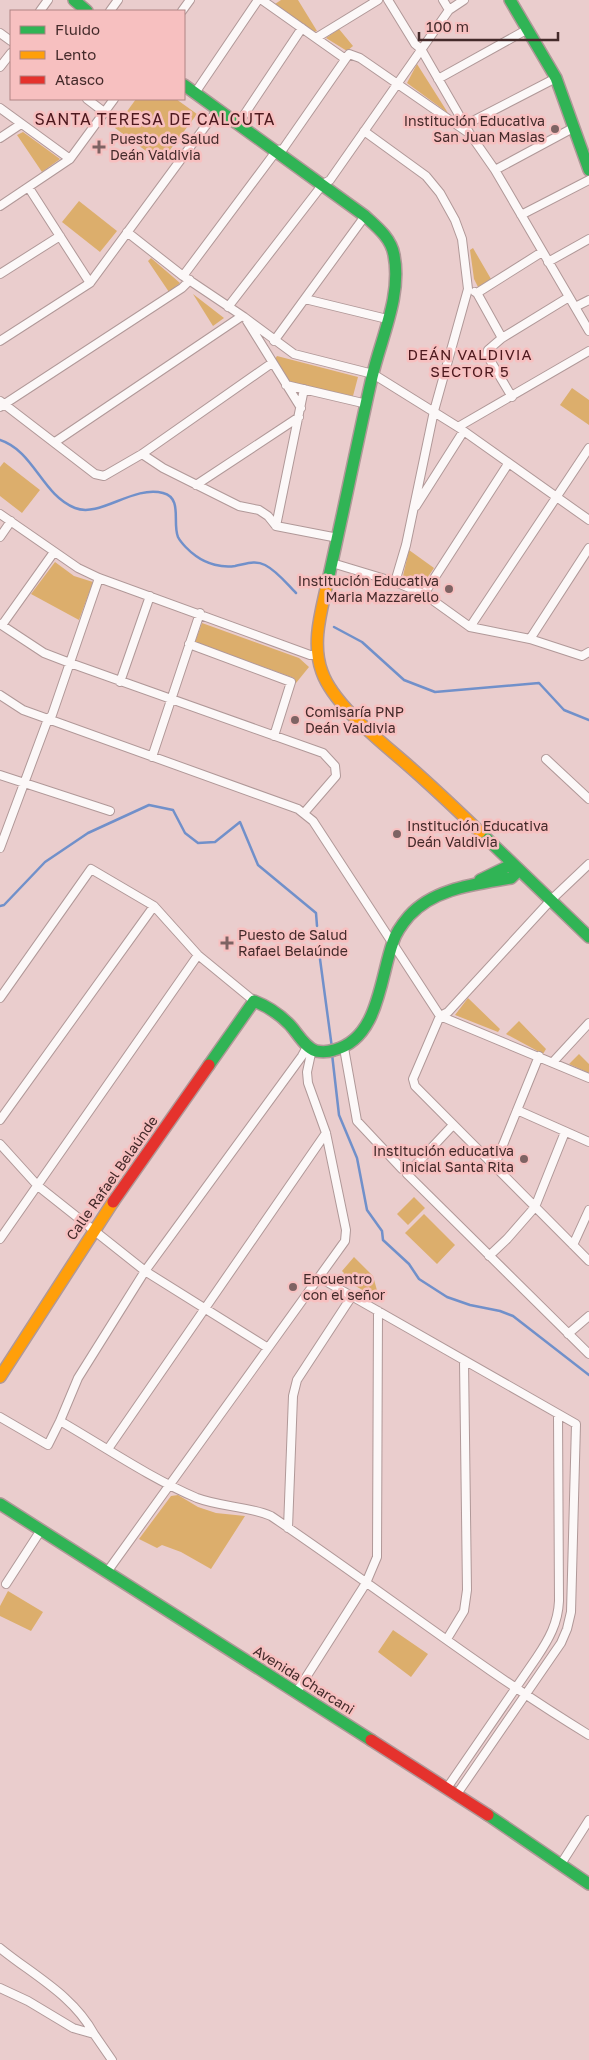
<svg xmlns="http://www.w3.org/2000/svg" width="589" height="2060" font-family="'Golos Text',sans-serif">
	<rect width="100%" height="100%" fill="#eacdcd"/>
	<path fill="#dcae6c" d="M281,0H298L317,31L314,32L275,4Z
		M339,29L353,46L347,51L326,38Z
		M417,64L448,113L407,83Z
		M136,99H176L197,114L161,162L115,128Z
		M23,132L60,159L42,172L17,135Z
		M79,201L117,231L100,252L62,222Z
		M473,248L491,279L478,287L474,279L470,250Z
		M151,258L180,283L169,292L148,261Z
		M193,294L224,318L213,326Z
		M277,356L358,377L353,396L288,382L275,359Z
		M572,388L589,400V425L560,405Z
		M4,462L40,490L22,513L0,496V467Z
		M409,550L434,568L423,584L403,576Z
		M55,562L74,576L93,582L79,620L31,594Z
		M202,623L299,658L309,667L296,683L294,678L195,642Z
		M468,998L500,1029L498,1032L455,1015Z
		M519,1021L546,1049L543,1054L506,1034Z
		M579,1054L589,1064V1073L569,1064Z
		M414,1197L425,1208L408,1225L397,1214Z
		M424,1214L455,1245L437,1264L405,1233Z
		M354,1257L373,1276L378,1294L376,1298L342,1278L344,1273L342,1271Z
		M178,1495L198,1507L216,1513L245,1516L211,1569L181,1552L162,1545L157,1548L139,1539L171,1496Z
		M8,1591L43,1612L31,1631L0,1616V1606Z
		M393,1630L428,1654L411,1677L378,1652Z"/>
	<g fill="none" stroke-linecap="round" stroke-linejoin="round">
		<path stroke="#7190ca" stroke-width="2.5" d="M0,440C34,451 42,495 75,508C100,518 133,485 163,493C183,498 172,523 178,537C181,543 190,552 196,556C207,564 222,568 235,566C246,564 255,560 265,565C277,571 287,584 296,593
			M334,627L362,642L404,680L435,692L539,683L564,710L589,720
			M0,906L4,905L45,862L88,833L149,805L173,810L185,833L198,843L215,842L240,822L258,865L316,913L317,926
			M320,959L332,1048
			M332,1054L339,1115L357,1158L367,1210L382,1231L383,1240L409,1264L419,1279L447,1297L470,1305L500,1311L513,1316L589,1375"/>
		<g stroke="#b09898" stroke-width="10">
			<path id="street" d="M262,0L344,58
				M388,0L415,44L421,49L470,134L495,170L589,331
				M443,0L449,10
				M40,11L48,0
				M110,11L118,0
				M182,11L190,0
				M0,33L11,41
				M316,38L378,0
				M0,67L11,53
				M438,79L528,29
				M195,93L258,0
				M87,99L104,112
				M0,108L70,159
				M238,124L302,28
				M465,125L556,78
				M364,131L426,176L440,193L455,220L462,239L468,289L434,411L406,545L395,582
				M0,138L21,124
				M495,170L573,128
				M29,188L90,283
				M0,206L70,159L114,99
				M521,215L589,180
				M127,232L183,276L244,317L294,354L373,374L458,427L589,520
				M548,262L589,239
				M0,274L60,236
				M183,276L277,150L283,149L349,54L360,58L470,134
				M475,292L477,293L502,338
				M477,293L542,252
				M305,299L387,319
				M228,307L323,184L330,180L449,10L464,0
				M575,307L589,300
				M247,321L301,408
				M0,341L90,283L218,109
				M274,341L365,216
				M286,385L367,404
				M512,397L487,355L488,350L502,338L569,297
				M0,401L95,474L104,476L142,454L272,363
				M0,407L182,288L190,280
				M458,427L589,351
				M55,442L242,316
				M142,454L163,468L239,506L259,510L268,516L276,526L338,538
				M196,485L299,417
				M416,506L463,432
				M0,514L78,568L99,578L310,655H318
				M276,526L304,389
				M0,537L11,521
				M332,563L395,582L424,594L470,627L530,639L582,656L589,652
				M424,594L508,464
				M0,624L44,653L70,663L323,753L335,766L336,776L304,813
				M2,625L54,552
				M470,627L589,448
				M530,639L589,548
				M189,644L291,682L274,736
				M120,682L150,596
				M0,695L23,710L298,809L313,821L440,1016L589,1078
				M152,757L200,613
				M546,759L589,799
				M0,775L110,811
				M0,848L48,719L52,715L99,578
				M589,864L551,900L448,1012L440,1016L413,1079L415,1086L589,1261
				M0,998L91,869L154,906L198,955L254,1001
				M344,1048L357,1121L402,1169
				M553,1062L589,1023
				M517,1110L589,1142
				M0,1120L154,906
				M453,1125L407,1174L589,1354
				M0,1144L38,1186L145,1271L268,1348
				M494,1167L539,1056
				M0,1239L198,955
				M573,1245L589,1210
				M489,1256L507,1239L535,1207L565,1132
				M320,1278L576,1424L571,1612L567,1629L561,1643L457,1794
				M568,1334L589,1316
				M0,1417L48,1445L60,1421L78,1378L145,1271L302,1056L308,1045
				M60,1421C105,1447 150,1478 197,1498C221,1507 247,1506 271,1516C378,1588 479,1668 589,1735
				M108,1449L326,1133
				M288,1528L293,1396L297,1380L352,1296
				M107,1572L345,1241L346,1230L326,1133L308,1083L307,1072L312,1049
				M6,1584L41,1530
				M447,1639L464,1611L467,1590L464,1361
				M296,1693L366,1583L377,1557L378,1311
				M447,1788L537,1657C549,1639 558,1623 559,1601L558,1415
				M561,1864L589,1820
				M0,1948C33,1975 73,1995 94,2034
				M0,1988L28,2001L73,2028L94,2034L112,2060"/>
		</g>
		<g stroke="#b09898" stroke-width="14">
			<path id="fast" d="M74,0L87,11
				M510,0L556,78L589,170
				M184,85L365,216C377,227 391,238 394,255C402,296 381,338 372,377C356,448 342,519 326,589
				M480,832L589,937
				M480,880L513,864
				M209,1065L254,1001C267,1006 279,1014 289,1024C297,1032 304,1047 316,1051C322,1052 328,1052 334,1050C379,1039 380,977 393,942C396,932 403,923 409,916C434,888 477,884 511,878L515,874L516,867
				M0,1504L371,1740
				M488,1815L589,1884"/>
		</g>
		<g stroke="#b09898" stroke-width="14">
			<path id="slow" d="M326,589C320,616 312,645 322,672C334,706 383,743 410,767C434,788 457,810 480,832
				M0,1377L113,1202"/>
		</g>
		<g stroke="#b09898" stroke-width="14">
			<path id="jam" d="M113,1202L209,1065
				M371,1740L488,1815"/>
		</g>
		<use href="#street" stroke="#fcf8f8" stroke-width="8"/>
		<use href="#fast" stroke="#30b455" stroke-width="11"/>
		<use href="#slow" stroke="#ff9f0a" stroke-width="11"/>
		<use href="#jam" stroke="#e5322d" stroke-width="11"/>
	</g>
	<g fill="#7e6363" stroke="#f7c0c0" stroke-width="2">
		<circle cx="555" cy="129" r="5"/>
		<path d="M96.5 139.5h5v5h5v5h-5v5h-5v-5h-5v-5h5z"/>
		<circle cx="449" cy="589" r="5"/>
		<circle cx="295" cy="720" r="5"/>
		<circle cx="397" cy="834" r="5"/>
		<path d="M224.5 935.5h5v5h5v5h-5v5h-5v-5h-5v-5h5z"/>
		<circle cx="524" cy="1159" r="5"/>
		<circle cx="293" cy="1287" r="5"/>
	</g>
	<g text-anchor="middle" stroke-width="5" stroke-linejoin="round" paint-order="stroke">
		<g font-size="14" fill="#442a2a" stroke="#f7c0c0" text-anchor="start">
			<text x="545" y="126" text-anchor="end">Institución Educativa<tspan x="545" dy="16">San Juan Masias</tspan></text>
			<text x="110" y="144">Puesto de Salud<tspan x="110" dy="16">Deán Valdivia</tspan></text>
			<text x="439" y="586" text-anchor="end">Institución Educativa<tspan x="439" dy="16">Maria Mazzarello</tspan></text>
			<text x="305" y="717">Comisaría PNP<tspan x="305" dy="16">Deán Valdivia</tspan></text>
			<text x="407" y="831">Institución Educativa<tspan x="407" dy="16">Deán Valdivia</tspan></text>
			<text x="238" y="940">Puesto de Salud<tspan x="238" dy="16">Rafael Belaúnde</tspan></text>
			<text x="514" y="1156" text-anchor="end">Institución educativa<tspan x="514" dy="16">inicial Santa Rita</tspan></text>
			<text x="303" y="1284">Encuentro<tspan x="303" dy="16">con el señor</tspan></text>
		</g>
		<g font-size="14" fill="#442a2a" stroke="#f7c0c0">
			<text transform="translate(112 1178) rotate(-55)" y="5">Calle Rafael Belaúnde</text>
			<text transform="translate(304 1680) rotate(32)" y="5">Avenida Charcani</text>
		</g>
		<g font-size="15" letter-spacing="1" fill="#4d191e" stroke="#f7c0c0">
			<text x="470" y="360">DEÁN VALDIVIA<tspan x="470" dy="17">SECTOR 5</tspan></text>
		</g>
		<g font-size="16" letter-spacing="1" fill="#4d191e" stroke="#f7c0c0">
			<text x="155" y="125">SANTA TERESA DE CALCUTA</text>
		</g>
	</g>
	<rect x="10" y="10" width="175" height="90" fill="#f7c0c0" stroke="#af8484"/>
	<rect x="20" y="26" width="25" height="8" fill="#30b455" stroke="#af8484"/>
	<text x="55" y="35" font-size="15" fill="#442a2a">Fluido</text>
	<rect x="20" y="51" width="25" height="8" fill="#ff9f0a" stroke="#af8484"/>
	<text x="55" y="60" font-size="15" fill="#442a2a">Lento</text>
	<rect x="20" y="76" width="25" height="8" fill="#e5322d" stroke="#af8484"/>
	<text x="55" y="85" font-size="15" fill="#442a2a">Atasco</text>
	<path d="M419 32v8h139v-8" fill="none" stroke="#442a2a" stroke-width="2.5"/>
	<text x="426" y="32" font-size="15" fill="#442a2a" stroke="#f7c0c0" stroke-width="4" paint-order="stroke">100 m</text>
</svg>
